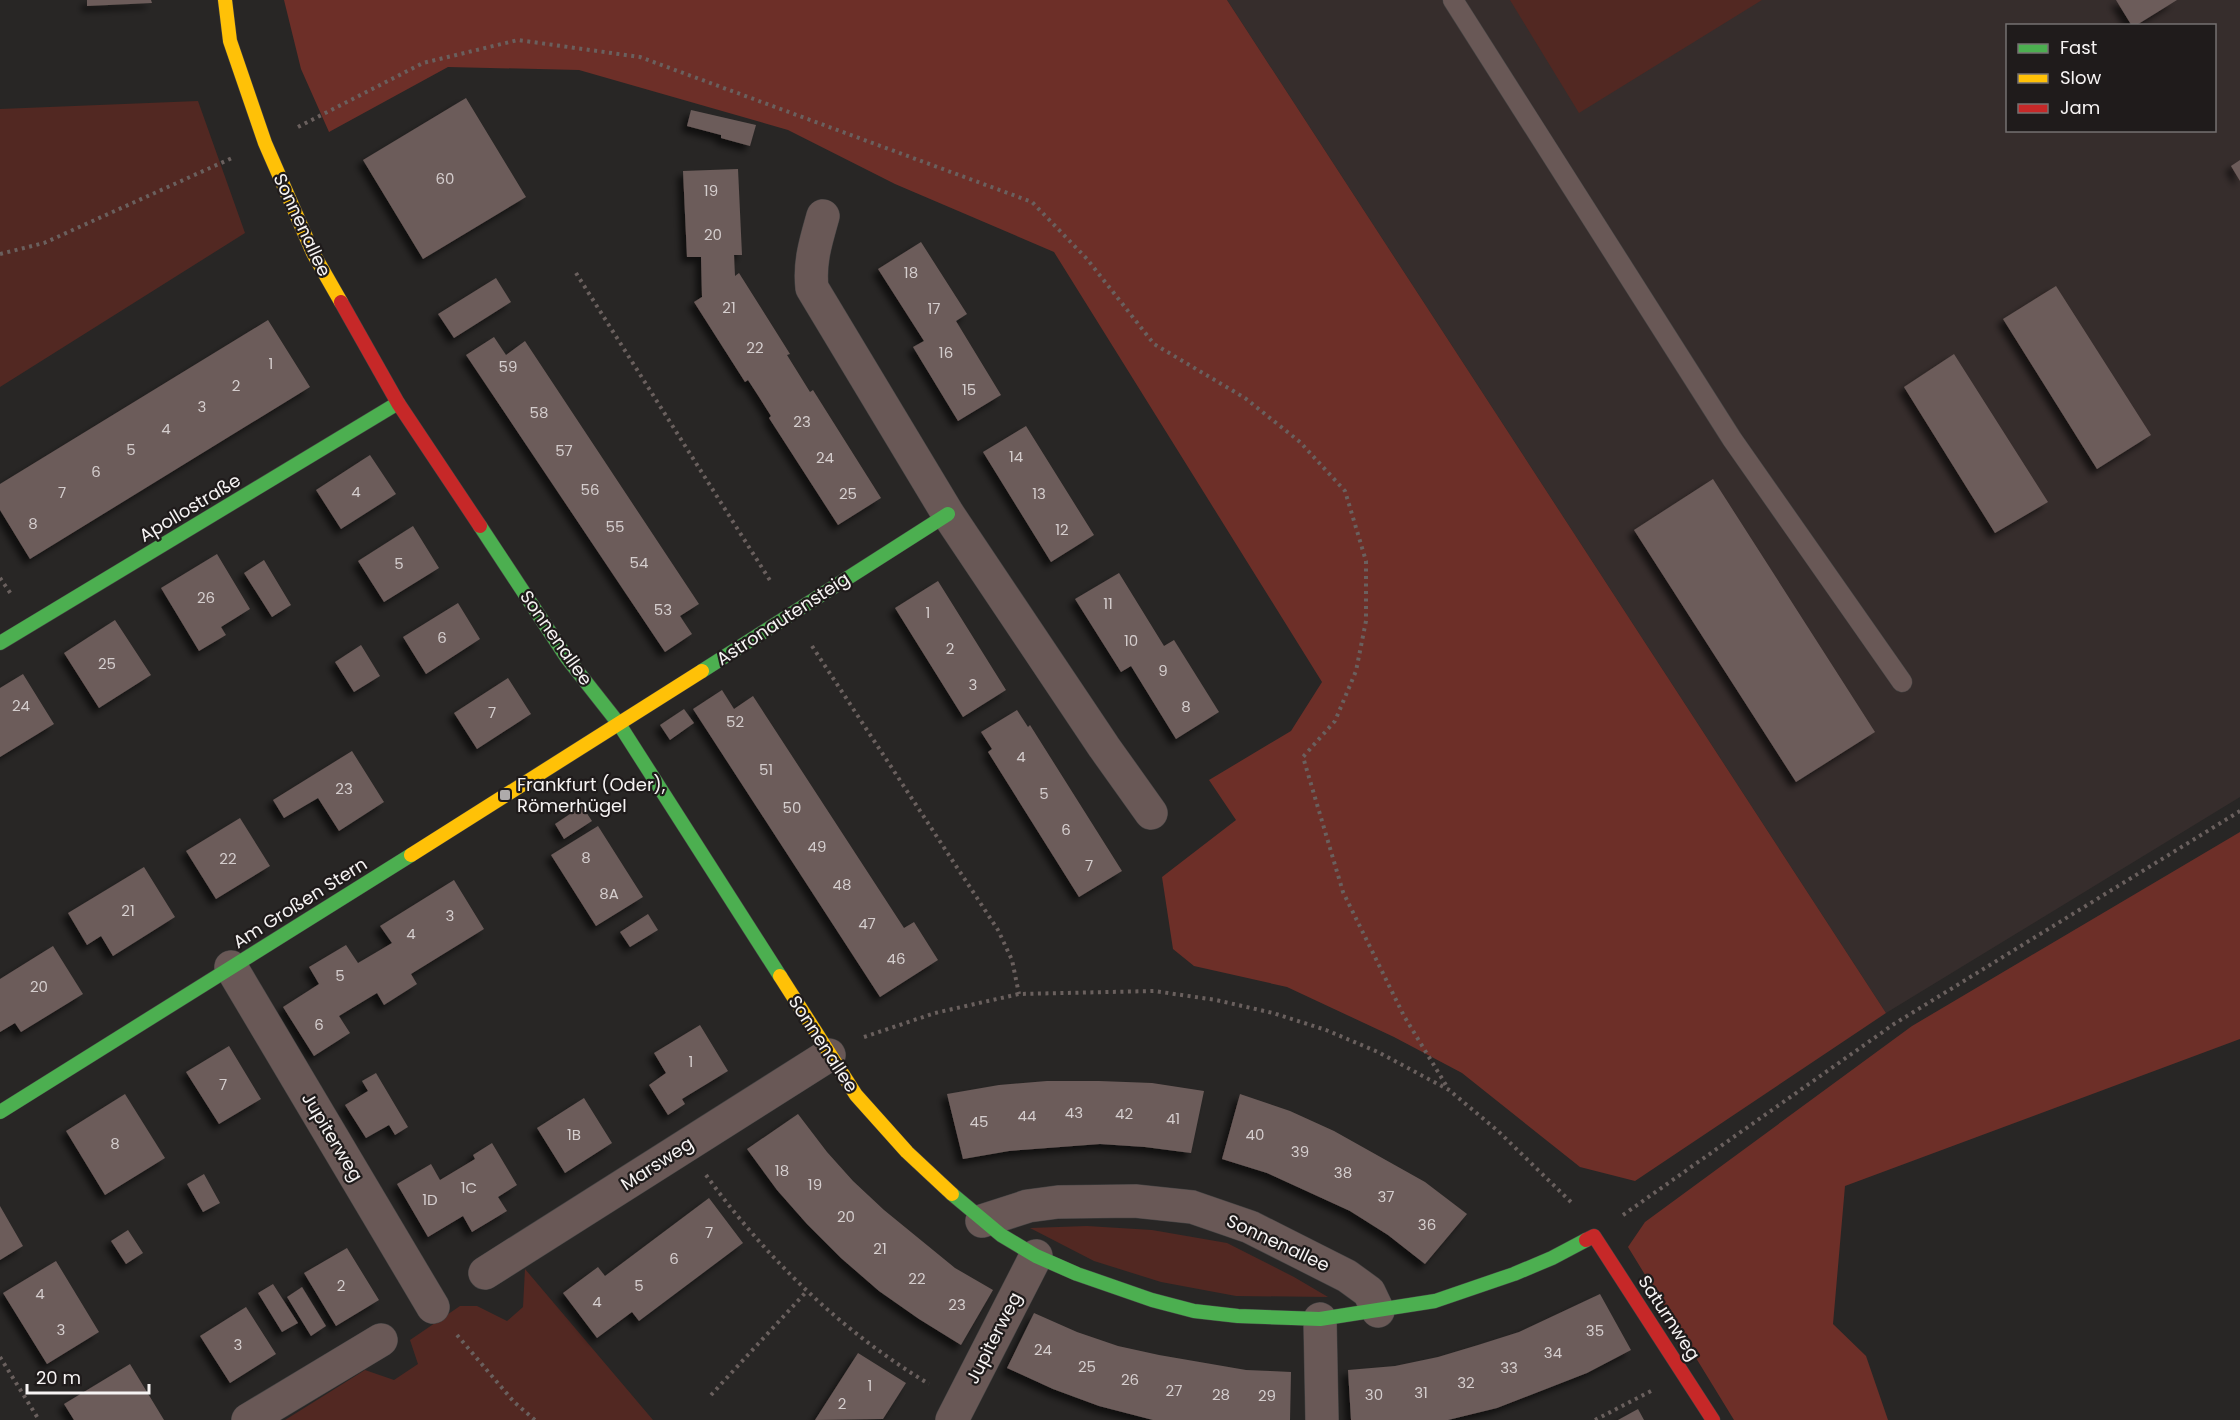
<svg xmlns="http://www.w3.org/2000/svg" width="2240" height="1420" font-family="Poppins,sans-serif">
	<defs>
		<filter id="shadow"><feDropShadow dx="-5.5" dy="5.5" stdDeviation="3" flood-color="#0009"/></filter>
	</defs>
	<rect width="100%" height="100%" fill="#282625"/>
	<path fill="#362d2c" fill-rule="evenodd" d="M1227,0H2240V797L1886,1013ZM2008,26H2214V130H2008Z"/>
	<path fill="#522822" d="M1510,0H1762L1579,113Z
		M198,101L245,233L0,387V109Z
		M1087,1226L1152,1230L1227,1243L1294,1277L1328,1297L1236,1296L1161,1282L1094,1261L1030,1228Z
		M525,1269L653,1420H285L365,1370L394,1380L418,1364L410,1340L460,1306H477L507,1321L523,1307Z"/>
	<path fill="#6d2f28" d="M284,0H1227L1886,1013L1635,1181L1580,1167L1462,1073L1394,1037L1287,987L1194,966L1173,949L1162,877L1236,820L1209,780L1291,731L1322,682L1054,252L895,184L788,130L579,70L448,67L329,132L301,69Z
		M2240,832V1039L1845,1186L1833,1324L1866,1356L1888,1420H1734L1628,1247L1645,1222L1912,1026Z"/>
	<path fill="#6c5c5a" filter="url(#shadow)" d="M87,0H151L152,3L87,6Z
		M2116,0H2177L2135,26H2132Z
		M466,98L526,197L423,259L363,160Z
		M691,110L756,125L750,146L721,138V135L687,126Z
		M2240,160V181L2231,166Z
		M738,169L742,255H734L735,276L739,273L790,354L787,355L810,392L813,390L881,498L838,525L769,418L771,416L759,397L748,380L745,382L694,302L702,297L701,257H687L683,171Z
		M921,242L967,314L956,321L1001,395L958,421L913,347L924,341L878,269Z
		M496,278L511,302L454,338L438,314Z
		M2056,286L2151,435L2097,469L2003,319Z
		M268,320L310,387L30,559L0,510V484Z
		M494,337L506,355L525,341L699,604L680,616L692,634L665,652L466,355Z
		M1954,354L2048,502L1995,533L1904,387Z
		M1026,426L1094,535L1051,562L983,452Z
		M370,455L396,494L341,529L316,490Z
		M1713,479L1875,732L1796,782L1634,530Z
		M413,526L439,568L384,602L358,561Z
		M217,554L250,609L221,627L226,635L199,651L161,588Z
		M264,560L291,605L272,617L244,573Z
		M1119,573L1164,646L1174,640L1219,712L1176,739L1131,666L1121,672L1075,599Z
		M938,581L1006,690L963,717L895,608Z
		M458,603L480,639L426,674L403,637Z
		M115,620L151,675L99,708L64,653Z
		M361,645L380,676L354,692L335,662Z
		M23,674L54,724L0,757V688Z
		M508,678L531,714L477,749L454,713Z
		M722,690L734,709L753,696L904,928L914,922L938,960L880,997L693,709Z
		M684,709L694,723L670,740L660,725Z
		M1017,710L1028,727L1030,725L1122,871L1079,897L988,752L992,749L981,732Z
		M352,751L384,802L339,831L318,798L284,818L273,800Z
		M582,806L592,821L564,839L555,824Z
		M240,818L270,866L216,899L186,851Z
		M598,826L643,897L596,926L551,855Z
		M144,867L175,917L113,956L101,936L87,945L68,913Z
		M454,880L484,929L411,974L417,984L384,1005L377,993L339,1016L350,1033L314,1056L283,1007L319,984L309,967L346,945L358,963L392,943L380,926Z
		M648,914L658,930L630,947L620,932Z
		M53,946L83,994L21,1032L15,1023L0,1032V979Z
		M700,1025L728,1071L682,1099L685,1104L668,1115L649,1085L666,1073L654,1053Z
		M229,1046L261,1099L219,1124L186,1072Z
		M376,1073L408,1127L395,1135L389,1125L366,1138L345,1105L368,1091L362,1081Z
		M1047,1081H1099L1152,1083L1204,1091L1191,1153L1145,1147L1100,1144L1009,1151L963,1159L947,1094L999,1085Z
		M125,1094L165,1158L105,1195L66,1131Z
		M1240,1094L1290,1111L1334,1131L1425,1182L1467,1214L1425,1264L1388,1235L1350,1211L1267,1173L1222,1159Z
		M584,1098L612,1143L565,1173L537,1128Z
		M798,1114L827,1152L853,1181L884,1210L955,1268L993,1290L961,1345L919,1319L879,1291L841,1258L807,1224L777,1190L747,1149Z
		M492,1143L517,1185L498,1197L507,1211L472,1232L463,1216L428,1237L397,1184L431,1164L440,1180L475,1159L473,1155Z
		M204,1174L220,1203L203,1212L187,1184Z
		M709,1198L743,1243L639,1321L632,1312L597,1338L563,1293L598,1267L605,1276Z
		M0,1206L23,1246L0,1260Z
		M128,1230L143,1253L126,1264L111,1241Z
		M347,1248L379,1300L336,1326L304,1273Z
		M56,1261L99,1332L47,1364L3,1293Z
		M273,1284L298,1323L282,1332L258,1293Z
		M302,1287L326,1326L311,1336L287,1297Z
		M1600,1294L1631,1350L1587,1373L1497,1408L1448,1420H1351L1348,1370L1395,1366L1438,1357L1478,1345L1519,1332Z
		M246,1307L276,1354L230,1383L200,1336Z
		M1034,1313L1077,1332L1118,1346L1159,1355L1246,1370L1291,1372L1290,1420H1153L1099,1406L1053,1389L1007,1368Z
		M858,1353L906,1383L883,1419L815,1420Z
		M130,1364L164,1420H74L64,1404Z
		M1638,1409L1644,1420H1618Z"/>
	<g fill="none" stroke-linecap="round" stroke-linejoin="round">
		<g stroke="#444343" stroke-width="21">
			<path id="lane" d="M1453,0L1732,439L1902,682"/>
		</g>
		<g stroke="#444343" stroke-width="34">
			<path id="street" d="M823,216C816,241 809,262 812,288L948,514L1104,747L1151,813
				M231,967L433,1307
				M982,1221L1028,1206L1058,1202L1135,1201L1192,1207L1250,1227L1347,1276L1369,1292L1378,1311
				M485,1273L829,1055
				M1320,1319L1322,1420
				M248,1420L381,1340
				M952,1420L1036,1256"/>
		</g>
		<g stroke="#444343" stroke-width="15">
			<path id="fast" d="M480,526L567,658L619,724L780,976
				M0,643L398,403
				M702,671L948,514
				M0,1112L411,855
				M952,1194L1001,1235L1036,1256L1077,1274L1152,1300L1194,1311L1238,1316L1320,1319L1435,1301L1514,1274L1552,1258L1586,1240"/>
		</g>
		<g stroke="#444343" stroke-width="15">
			<path id="slow" d="M225,0L230,41L265,143L313,253L341,302
				M411,855L702,671
				M780,976L856,1095L907,1152L952,1194"/>
		</g>
		<g stroke="#444343" stroke-width="15">
			<path id="jam" d="M341,302L398,403L480,526
				M1586,1240L1594,1236L1713,1420"/>
		</g>
		<path stroke="#6a605e" stroke-width="4" stroke-dasharray="3 4.5" stroke-linecap="butt" d="M298,127L423,63L518,40L640,57L1032,202L1087,259L1154,344L1245,398L1300,442L1345,491L1366,561V621L1356,671L1335,721L1303,757L1343,892L1404,1016L1449,1090
			M0,254L44,243L232,158
			M576,273L771,582
			M0,578L11,594
			M812,646L998,930L1012,960L1019,994
			M864,1037L935,1013L1019,994L1154,991L1216,1000L1273,1013L1326,1030L1378,1052L1449,1090L1498,1131L1573,1204
			M706,1175C766,1258 841,1331 929,1384
			M1623,1215L1894,1024L2240,811
			M457,1335L514,1402L535,1420
			M0,1357L39,1420
			M711,1395L806,1292
			M1595,1420L1651,1391"/>
		<use href="#lane" stroke="#695856" stroke-width="20"/>
		<use href="#street" stroke="#695856" stroke-width="33"/>
		<use href="#fast" stroke="#4caf50" stroke-width="14"/>
		<use href="#slow" stroke="#ffc107" stroke-width="14"/>
		<use href="#jam" stroke="#c62828" stroke-width="14"/>
	</g>
	<rect fill="#aeabab" stroke="#1f1b1b" stroke-width="2" x="499" y="789" width="12" height="12" rx="3"/>
	<g text-anchor="middle" stroke-width="4.5" stroke-linejoin="round" paint-order="stroke">
		<g font-size="15" fill="#d4cdcd">
			<text x="445" y="184">60</text>
			<text x="711" y="196">19</text>
			<text x="713" y="240">20</text>
			<text x="911" y="278">18</text>
			<text x="729" y="313">21</text>
			<text x="934" y="314">17</text>
			<text x="755" y="353">22</text>
			<text x="946" y="358">16</text>
			<text x="271" y="369">1</text>
			<text x="508" y="372">59</text>
			<text x="236" y="391">2</text>
			<text x="969" y="395">15</text>
			<text x="202" y="412">3</text>
			<text x="539" y="418">58</text>
			<text x="802" y="427">23</text>
			<text x="166" y="434">4</text>
			<text x="131" y="455">5</text>
			<text x="564" y="456">57</text>
			<text x="1016" y="462">14</text>
			<text x="825" y="463">24</text>
			<text x="96" y="477">6</text>
			<text x="590" y="495">56</text>
			<text x="356" y="497">4</text>
			<text x="62" y="498">7</text>
			<text x="848" y="499">25</text>
			<text x="1039" y="499">13</text>
			<text x="33" y="529">8</text>
			<text x="615" y="532">55</text>
			<text x="1062" y="535">12</text>
			<text x="639" y="568">54</text>
			<text x="399" y="569">5</text>
			<text x="206" y="603">26</text>
			<text x="1108" y="609">11</text>
			<text x="663" y="615">53</text>
			<text x="928" y="618">1</text>
			<text x="442" y="643">6</text>
			<text x="1131" y="646">10</text>
			<text x="950" y="654">2</text>
			<text x="107" y="669">25</text>
			<text x="1163" y="676">9</text>
			<text x="973" y="690">3</text>
			<text x="21" y="711">24</text>
			<text x="1186" y="712">8</text>
			<text x="492" y="718">7</text>
			<text x="735" y="727">52</text>
			<text x="1021" y="762">4</text>
			<text x="766" y="775">51</text>
			<text x="344" y="794">23</text>
			<text x="1044" y="799">5</text>
			<text x="792" y="813">50</text>
			<text x="1066" y="835">6</text>
			<text x="817" y="852">49</text>
			<text x="586" y="863">8</text>
			<text x="228" y="864">22</text>
			<text x="1089" y="871">7</text>
			<text x="842" y="890">48</text>
			<text x="609" y="899">8A</text>
			<text x="128" y="916">21</text>
			<text x="450" y="921">3</text>
			<text x="867" y="929">47</text>
			<text x="411" y="939">4</text>
			<text x="896" y="964">46</text>
			<text x="340" y="981">5</text>
			<text x="39" y="992">20</text>
			<text x="319" y="1030">6</text>
			<text x="691" y="1067">1</text>
			<text x="223" y="1090">7</text>
			<text x="1074" y="1118">43</text>
			<text x="1124" y="1119">42</text>
			<text x="1027" y="1121">44</text>
			<text x="1173" y="1124">41</text>
			<text x="979" y="1127">45</text>
			<text x="574" y="1140">1B</text>
			<text x="1255" y="1140">40</text>
			<text x="115" y="1149">8</text>
			<text x="1300" y="1157">39</text>
			<text x="782" y="1176">18</text>
			<text x="1343" y="1178">38</text>
			<text x="815" y="1190">19</text>
			<text x="469" y="1193">1C</text>
			<text x="1386" y="1202">37</text>
			<text x="430" y="1205">1D</text>
			<text x="846" y="1222">20</text>
			<text x="1427" y="1230">36</text>
			<text x="709" y="1238">7</text>
			<text x="880" y="1254">21</text>
			<text x="674" y="1264">6</text>
			<text x="917" y="1284">22</text>
			<text x="341" y="1291">2</text>
			<text x="639" y="1291">5</text>
			<text x="40" y="1299">4</text>
			<text x="597" y="1307">4</text>
			<text x="957" y="1310">23</text>
			<text x="61" y="1335">3</text>
			<text x="1595" y="1336">35</text>
			<text x="238" y="1350">3</text>
			<text x="1043" y="1355">24</text>
			<text x="1553" y="1358">34</text>
			<text x="1087" y="1372">25</text>
			<text x="1509" y="1373">33</text>
			<text x="1130" y="1385">26</text>
			<text x="1466" y="1388">32</text>
			<text x="870" y="1391">1</text>
			<text x="1174" y="1396">27</text>
			<text x="1421" y="1398">31</text>
			<text x="1221" y="1400">28</text>
			<text x="1374" y="1400">30</text>
			<text x="1267" y="1401">29</text>
			<text x="842" y="1409">2</text>
		</g>
		<g font-size="18" fill="#f6f3f3" stroke="#1f1b1b">
			<text transform="translate(302 225) rotate(65)" y="6">Sonnenallee</text>
			<text transform="translate(190 508) rotate(-31)" y="6">Apollostraße</text>
			<text transform="translate(783 619) rotate(-33)" y="6">Astronautensteig</text>
			<text transform="translate(556 638) rotate(55)" y="6">Sonnenallee</text>
			<text transform="translate(300 903) rotate(-32)" y="6">Am Großen Stern</text>
			<text transform="translate(823 1044) rotate(57)" y="6">Sonnenallee</text>
			<text transform="translate(332 1137) rotate(59)" y="6">Jupiterweg</text>
			<text transform="translate(657 1164) rotate(-33)" y="6">Marsweg</text>
			<text transform="translate(1278 1243) rotate(25)" y="6">Sonnenallee</text>
			<text transform="translate(1669 1318) rotate(57)" y="6">Saturnweg</text>
			<text transform="translate(994 1338) rotate(-63)" y="6">Jupiterweg</text>
		</g>
		<g font-size="18" fill="#f6f3f3" stroke="#1f1b1b" text-anchor="start">
			<text x="517" y="791">Frankfurt (Oder),<tspan x="517" dy="21">Römerhügel</tspan></text>
		</g>
	</g>
	<rect x="2006" y="24" width="210" height="108" fill="#1f1b1b" stroke="#757171" stroke-width="1.5"/>
	<rect x="2018" y="44" width="30" height="9" fill="#4caf50" stroke="#757171" stroke-width="1.5"/>
	<text x="2060" y="54" font-size="18" fill="#f6f3f3">Fast</text>
	<rect x="2018" y="74" width="30" height="9" fill="#ffc107" stroke="#757171" stroke-width="1.5"/>
	<text x="2060" y="84" font-size="18" fill="#f6f3f3">Slow</text>
	<rect x="2018" y="104" width="30" height="9" fill="#c62828" stroke="#757171" stroke-width="1.5"/>
	<text x="2060" y="114" font-size="18" fill="#f6f3f3">Jam</text>
	<path d="M27 1384v9h122v-9" fill="none" stroke="#f6f3f3" stroke-width="3"/>
	<text x="36" y="1384" font-size="18" fill="#f6f3f3" stroke="#1f1b1b" stroke-width="4.5" paint-order="stroke">20 m</text>
</svg>
